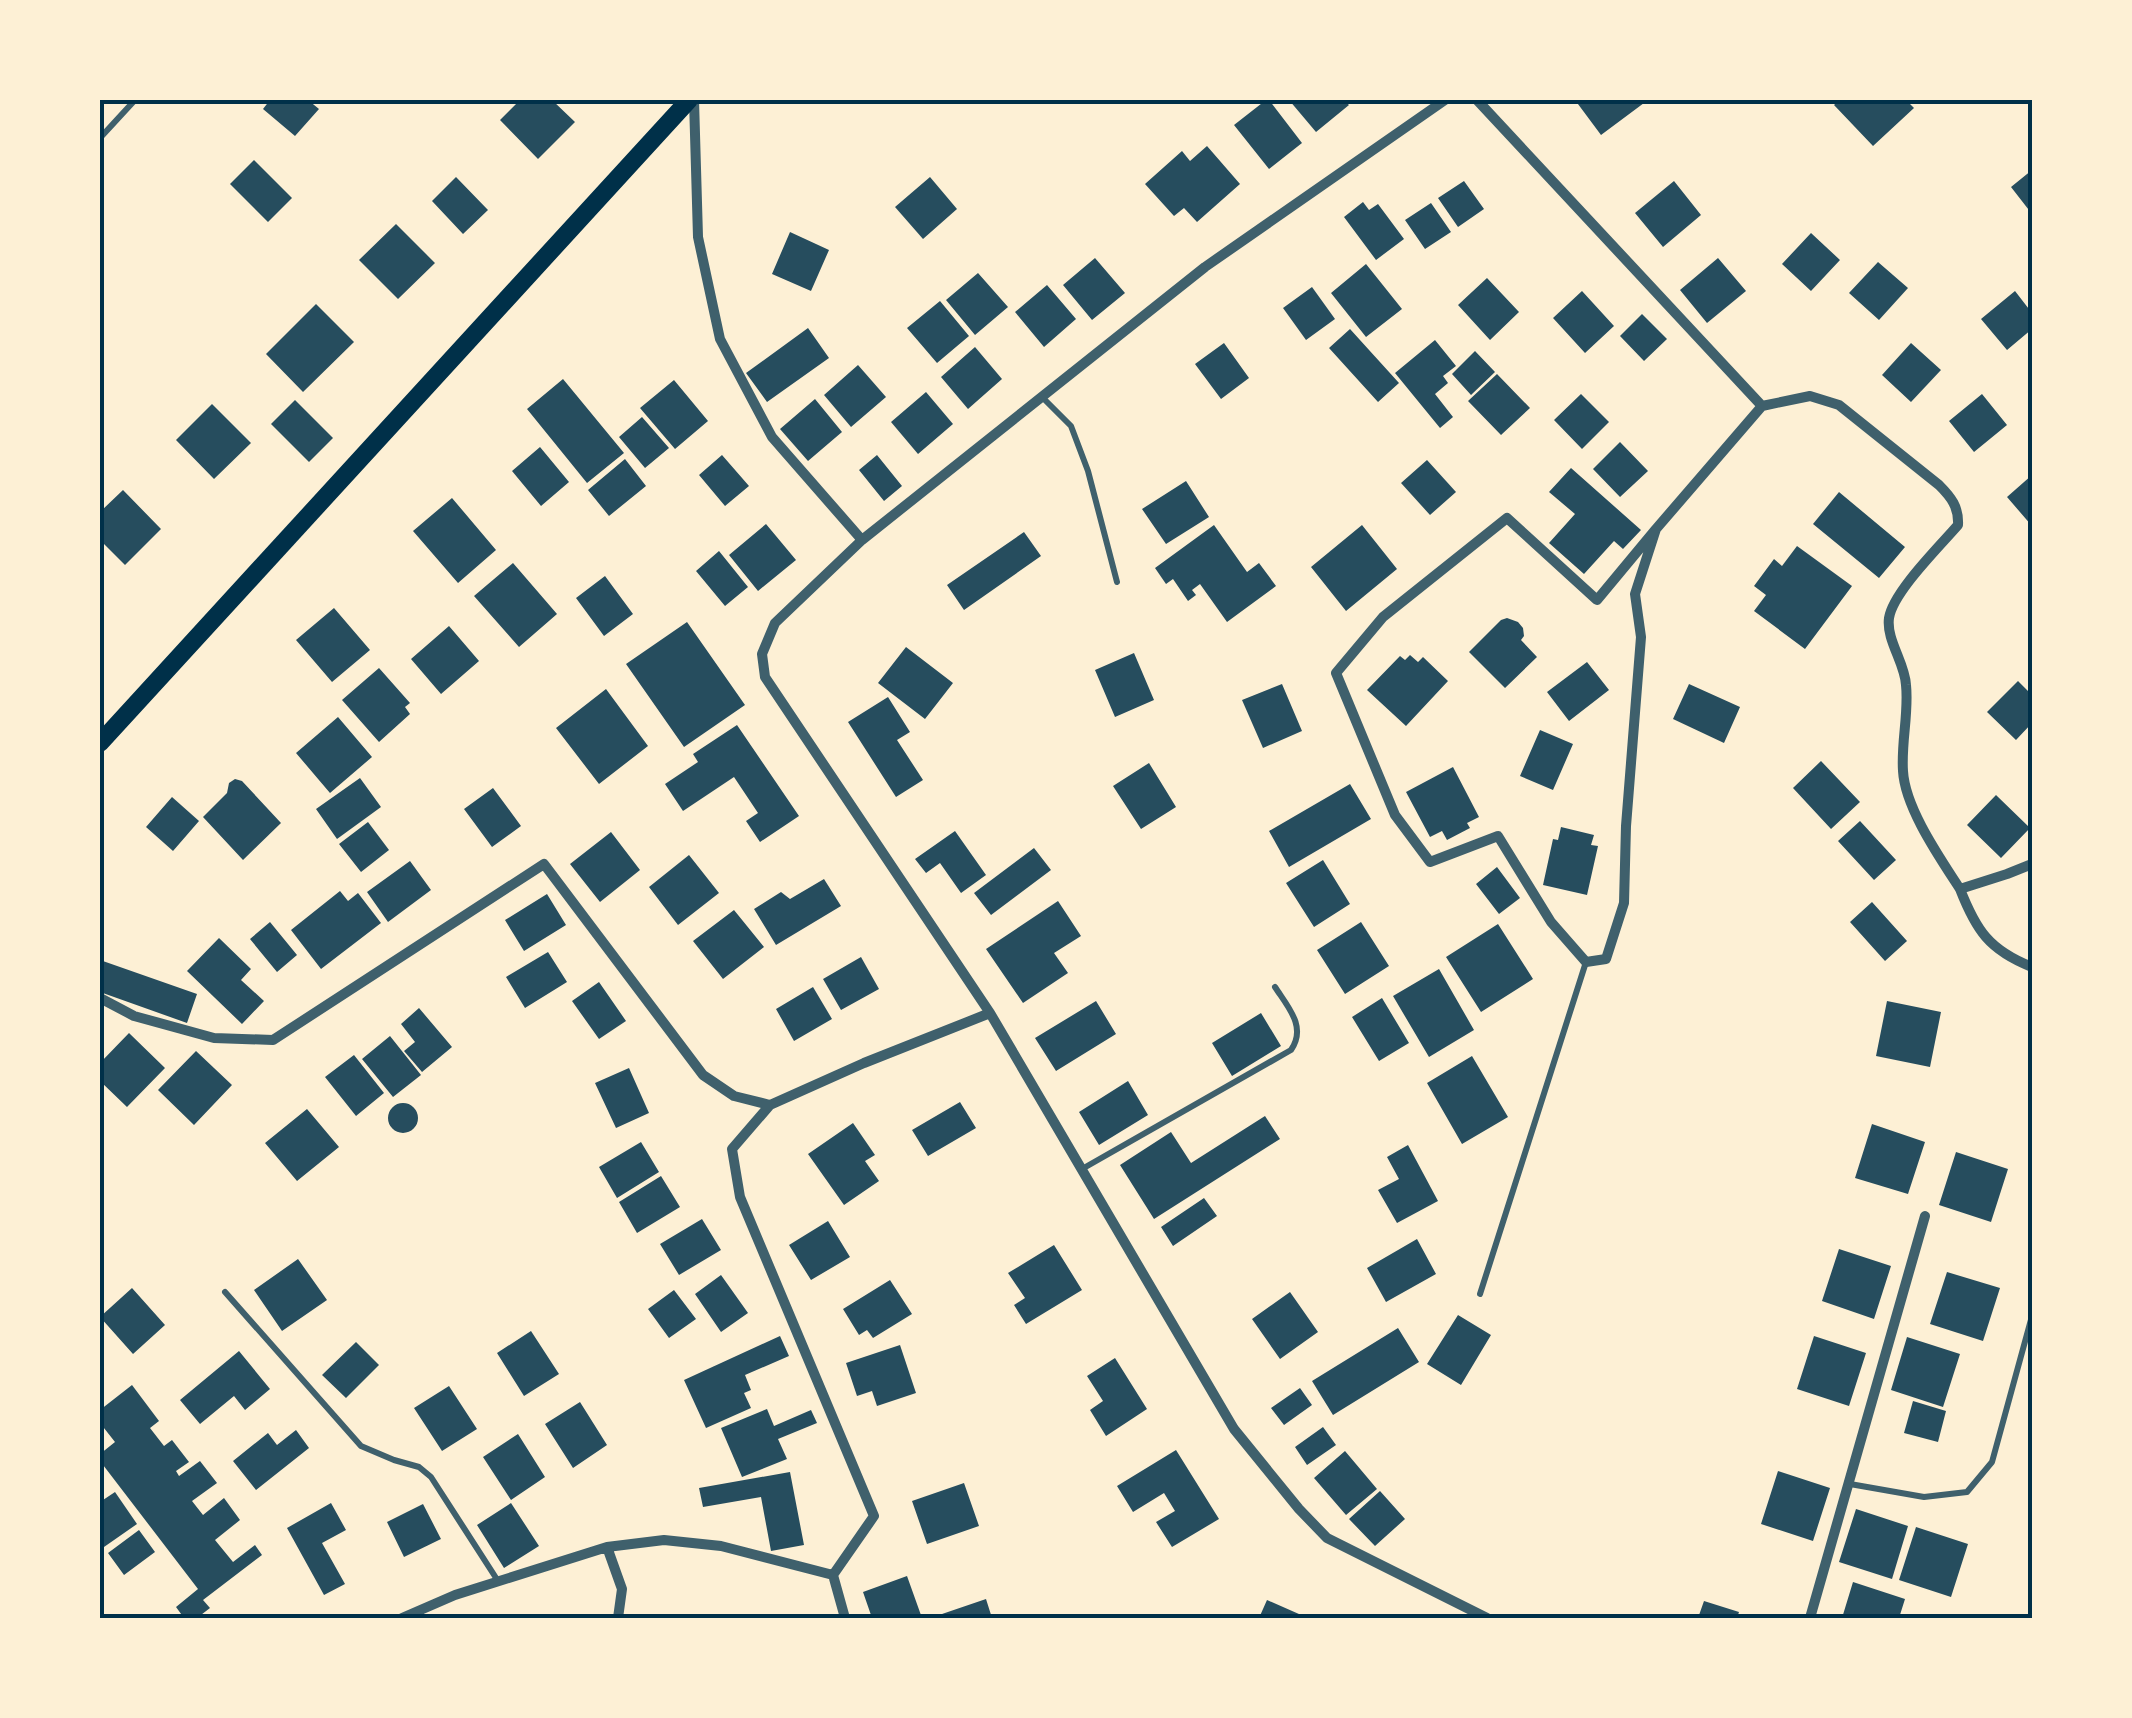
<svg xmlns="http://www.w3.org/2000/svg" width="2132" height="1718" font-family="'Work Sans',sans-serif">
	<rect width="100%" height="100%" fill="#fdf0d5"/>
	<path fill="#264d5e" d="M270,100H308L319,109L295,136L263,109Z
		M520,100H552L575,122L538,159L500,120Z
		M1266,100H1269L1302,143L1269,169L1234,125Z
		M1289,100H1344L1349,105L1316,132Z
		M1575,100H1648L1601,135Z
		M1839,100H1906L1914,108L1873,146L1834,105Z
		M1207,146L1240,184L1197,222L1184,208L1174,216L1145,184L1182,151L1190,161Z
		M254,160L292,198L268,222L230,184Z
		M2032,170V214L2011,187Z
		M456,177L488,210L463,234L432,201Z
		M930,177L957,209L923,239L895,207Z
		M1464,181L1484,209L1458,227L1438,198Z
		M1674,181L1701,215L1663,247L1635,213Z
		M1363,202L1369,210L1378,204L1404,239L1376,260L1344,217Z
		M1431,203L1451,232L1425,249L1405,220Z
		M396,224L435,263L398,299L359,260Z
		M790,232L829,250L811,291L772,274Z
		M1811,233L1840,260L1811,291L1782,264Z
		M1095,258L1125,293L1092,320L1063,285Z
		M1718,258L1746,291L1707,323L1680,290Z
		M1878,262L1908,288L1879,320L1849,293Z
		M1366,264L1402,309L1366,337L1331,293Z
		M978,273L1008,307L975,335L946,300Z
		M1487,278L1519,312L1490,340L1458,305Z
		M1047,285L1076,319L1044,347L1015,312Z
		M1312,287L1335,319L1306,340L1283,308Z
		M1582,291L1614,326L1585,353L1553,318Z
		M2015,291L2032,313V329L2007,350L1981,319Z
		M940,301L969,336L937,363L907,328Z
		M316,304L354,342L303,392L266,354Z
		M1642,314L1667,339L1644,361L1620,336Z
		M808,328L829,358L767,402L746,373Z
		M1350,329L1399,383L1378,402L1329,348Z
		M1435,340L1456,366L1443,376L1448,383L1435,394L1453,417L1440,428L1395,373Z
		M1224,343L1249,378L1221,399L1195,364Z
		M1911,343L1941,370L1911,402L1882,375Z
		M975,347L1002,379L968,409L941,377Z
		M1475,351L1495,372L1471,395L1452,374Z
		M858,365L886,397L851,427L824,395Z
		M1497,374L1530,408L1501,435L1468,401Z
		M563,379L624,453L587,483L527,409Z
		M674,380L708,421L675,449L640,408Z
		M926,392L953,424L918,454L891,422Z
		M1581,394L1609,422L1582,449L1554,420Z
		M1982,394L2007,425L1974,452L1949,421Z
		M815,399L842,432L808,461L780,429Z
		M295,400L333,438L309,462L271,424Z
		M212,404L251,443L214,479L176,440Z
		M642,417L669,448L645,468L619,437Z
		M1620,442L1648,471L1620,497L1593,469Z
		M540,447L569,482L541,506L512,471Z
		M722,455L749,486L725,506L699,475Z
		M877,455L902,486L884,501L859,470Z
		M625,459L646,486L609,516L588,490Z
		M1427,460L1456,492L1430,515L1401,483Z
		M1571,468L1641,530L1623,549L1614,541L1584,574L1549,543L1575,514L1549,492Z
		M2032,475V526L2007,497Z
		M1186,481L1209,517L1166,544L1142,509Z
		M123,490L161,529L125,565L100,540V512Z
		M1839,492L1905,547L1879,578L1813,524Z
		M452,498L496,550L458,583L413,531Z
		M766,524L796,560L758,591L729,555Z
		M1214,525L1247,572L1259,563L1276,586L1227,622L1200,584L1192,590L1196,595L1188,601L1173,579L1166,584L1155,568Z
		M1362,525L1397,569L1346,611L1311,567Z
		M1024,532L1041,556L964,610L947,585Z
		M1797,546L1852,586L1805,649L1754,611L1766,595L1754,586L1774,559L1782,566Z
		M719,551L748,587L725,606L696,571Z
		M513,563L557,614L519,647L474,596Z
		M605,576L633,614L604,636L576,598Z
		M334,608L370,650L332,682L296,640Z
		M1507,618L1518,622L1523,628L1524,636L1521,640L1537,657L1505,688L1469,652L1501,620Z
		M687,622L745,705L684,747L626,664Z
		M449,626L479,661L441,694L411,659Z
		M906,647L953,683L925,719L878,683Z
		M1134,653L1154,700L1115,717L1095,670Z
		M1410,655L1418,662L1423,657L1448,681L1406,726L1367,690L1400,656L1405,660Z
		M1587,662L1609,690L1569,721L1547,692Z
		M379,668L410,703L405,707L410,714L379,742L342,700Z
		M2018,681L2032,695V723L2016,740L1987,712Z
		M1282,684L1302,731L1263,748L1242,700Z
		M1689,684L1740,707L1724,743L1673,719Z
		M606,689L648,746L599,784L556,728Z
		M888,697L910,732L897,740L923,780L896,797L848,722Z
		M338,717L372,757L330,793L296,753Z
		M737,725L799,816L760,842L746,821L758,813L734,777L683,811L665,784L698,762L693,754Z
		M1540,730L1573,744L1553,790L1520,776Z
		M1821,761L1860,802L1831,829L1793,788Z
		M1149,763L1176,807L1141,829L1113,786Z
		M1453,767L1479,817L1467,823L1470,828L1447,840L1442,831L1430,837L1406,792Z
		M360,778L381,807L337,839L316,809Z
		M235,779L242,781L281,823L243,860L203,817L227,793L229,783Z
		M1350,784L1371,819L1289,867L1269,831Z
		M493,788L521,826L492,847L464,809Z
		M1996,795L2030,828L2001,858L1967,825Z
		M172,797L199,821L173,851L146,827Z
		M1860,821L1896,860L1874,880L1838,841Z
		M368,822L389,850L361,872L339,844Z
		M1561,827L1594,835L1591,845L1598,846L1587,895L1543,885L1553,839L1558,840Z
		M955,831L986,875L961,893L940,863L926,873L915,859Z
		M611,832L640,870L600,902L570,864Z
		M1034,848L1051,870L991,915L974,893Z
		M689,855L719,893L678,925L649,887Z
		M1323,860L1350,904L1314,927L1286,883Z
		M410,861L431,890L388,922L367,892Z
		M1497,867L1520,898L1499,914L1476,884Z
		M824,879L841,906L776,945L754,909L781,892L790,899Z
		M340,891L348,901L358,893L381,923L321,969L291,930Z
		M547,894L566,925L524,951L505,920Z
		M1058,901L1081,936L1054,953L1068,973L1023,1003L986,949Z
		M1872,902L1907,941L1885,961L1850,922Z
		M734,910L764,947L723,979L693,941Z
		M270,922L297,955L277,972L250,939Z
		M1361,922L1389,966L1345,994L1317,950Z
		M1498,924L1533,979L1481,1012L1446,957Z
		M219,938L251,969L241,980L264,1001L242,1024L187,971Z
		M548,952L567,982L525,1008L506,977Z
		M861,957L879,989L841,1010L823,979Z
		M100,960L197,994L187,1023L100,992Z
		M1439,969L1474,1030L1429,1057L1393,996Z
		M599,982L626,1021L599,1039L572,1001Z
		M813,987L832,1019L794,1041L776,1009Z
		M1382,998L1409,1043L1379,1061L1352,1017Z
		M1096,1001L1116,1034L1056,1071L1035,1038Z
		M1887,1001L1941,1012L1930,1067L1876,1056Z
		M419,1008L452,1047L422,1072L404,1051L415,1042L401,1024Z
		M1261,1013L1281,1046L1232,1076L1212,1043Z
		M129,1033L165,1068L127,1107L100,1081V1063Z
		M390,1036L421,1075L393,1097L362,1059Z
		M196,1051L232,1085L194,1125L158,1090Z
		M354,1055L384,1093L356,1116L325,1077Z
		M1472,1056L1508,1117L1462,1144L1427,1083Z
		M629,1068L649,1113L616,1128L595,1083Z
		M1128,1081L1148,1115L1099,1145L1079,1112Z
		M960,1102L976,1128L928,1156L912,1130Z
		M388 1118a15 15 0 1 1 30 0a15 15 0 1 1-30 0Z
		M307,1109L339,1147L297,1181L265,1143Z
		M1265,1116L1280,1139L1154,1219L1120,1165L1171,1132L1191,1163Z
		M853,1123L875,1155L865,1161L879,1181L844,1205L808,1154Z
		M1872,1124L1925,1142L1908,1194L1855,1178Z
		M641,1142L659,1172L617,1198L599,1167Z
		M1408,1145L1438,1201L1397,1223L1378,1190L1399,1179L1387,1157Z
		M1956,1152L2008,1169L1991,1222L1939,1205Z
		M661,1176L680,1207L637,1233L619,1202Z
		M1204,1198L1217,1216L1173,1246L1161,1227Z
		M702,1219L721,1250L679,1275L660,1244Z
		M828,1221L850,1257L811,1280L789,1245Z
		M1417,1239L1436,1274L1386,1302L1367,1268Z
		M1054,1245L1082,1290L1026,1324L1014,1305L1025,1298L1008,1273Z
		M1839,1249L1891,1266L1874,1319L1822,1301Z
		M298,1259L327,1300L282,1331L254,1290Z
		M1947,1272L2000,1288L1983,1341L1930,1324Z
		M721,1275L748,1313L721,1332L695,1294Z
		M890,1280L912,1314L873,1338L867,1330L859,1335L843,1309Z
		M132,1288L165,1325L133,1354L100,1317Z
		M674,1290L696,1319L669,1338L648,1309Z
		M1290,1292L1318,1332L1280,1359L1252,1319Z
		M1458,1315L1491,1335L1461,1385L1427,1364Z
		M1398,1328L1419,1362L1333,1415L1312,1381Z
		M531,1331L559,1374L524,1396L497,1353Z
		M780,1336L789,1356L745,1375L751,1390L744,1393L751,1408L706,1428L684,1380Z
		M1814,1336L1866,1353L1849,1406L1797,1389Z
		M1907,1337L1960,1354L1943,1407L1891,1390Z
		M356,1342L379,1365L346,1398L322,1375Z
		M900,1345L916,1393L877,1406L872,1391L857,1396L846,1363Z
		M239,1351L270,1389L245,1410L234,1396L200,1424L180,1400Z
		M1115,1358L1147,1409L1106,1436L1090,1410L1103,1401L1087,1376Z
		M132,1385L159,1421L150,1428L164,1446L172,1440L189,1462L176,1471L179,1476L200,1461L217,1483L192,1501L203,1515L224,1498L240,1520L215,1540L233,1562L255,1545L262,1555L203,1600L210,1608L197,1618H184L176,1607L198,1589L100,1461V1454L115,1442L100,1423V1410Z
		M449,1386L477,1429L442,1451L414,1408Z
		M1300,1388L1312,1405L1284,1425L1271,1408Z
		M1913,1401L1946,1411L1938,1442L1904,1433Z
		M580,1402L607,1445L573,1468L545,1424Z
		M767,1409L774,1426L811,1410L817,1423L778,1439L787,1459L742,1477L721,1428Z
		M1323,1427L1336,1445L1307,1465L1295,1447Z
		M296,1430L309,1448L256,1490L233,1461L268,1433L277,1445Z
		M518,1434L545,1477L511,1500L483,1457Z
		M1176,1450L1219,1519L1172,1547L1156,1522L1175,1511L1164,1493L1133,1512L1117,1486Z
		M1345,1451L1377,1489L1346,1515L1314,1478Z
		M1778,1471L1830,1488L1813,1541L1761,1524Z
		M790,1472L804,1545L771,1551L761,1497L703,1507L699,1488Z
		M964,1483L979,1526L927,1544L912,1501Z
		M1380,1491L1405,1519L1375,1546L1349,1519Z
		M115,1492L137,1524L104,1547L100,1541V1502Z
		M331,1503L346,1530L322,1543L345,1584L324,1595L287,1528Z
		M511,1503L539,1546L504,1568L477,1525Z
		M423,1504L441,1539L404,1557L387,1522Z
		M1856,1509L1908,1526L1892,1579L1839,1562Z
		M1916,1527L1968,1544L1951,1597L1899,1580Z
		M139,1530L155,1552L124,1575L108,1553Z
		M907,1576L922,1618H872L863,1592Z
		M1853,1582L1905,1599L1899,1618H1842Z
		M986,1599L992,1618H944L942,1614Z
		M1267,1600L1308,1618H1259Z
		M1704,1601L1739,1612L1737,1618H1698Z"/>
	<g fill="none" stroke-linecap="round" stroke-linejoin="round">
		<path stroke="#3f606c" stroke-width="6" d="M100,138L135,100
			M1042,397L1071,426L1088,471L1117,582
			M1082,1169L1291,1050C1307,1027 1288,1007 1275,987
			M225,1292L361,1446L394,1460L419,1467L431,1477L498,1581
			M1480,1294L1586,962
			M1850,1484L1924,1497L1967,1492L1992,1462L2032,1316"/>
		<path stroke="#3f606c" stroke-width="10" d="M694,100L698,237L720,339L772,437L862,540
			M1445,100L1205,267L862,540L775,623L762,654L765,677L990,1013L1234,1429L1299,1509L1327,1538L1487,1618
			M1477,100L1762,406
			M1656,529L1597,600L1507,518L1383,617L1336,673L1395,815L1430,862L1498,836L1551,922L1586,962L1606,959L1624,903L1626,826L1641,637L1635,594L1656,529L1762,406L1810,396L1839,405L1939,485C1951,497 1959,507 1958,525C1940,546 1893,592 1889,618C1886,640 1905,663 1906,685C1909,713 1901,742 1903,771C1905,808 1940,858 1960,889
			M2032,864L2007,874L1960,889C1976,930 1989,950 2032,967
			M100,998L134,1016L214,1038L273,1040L544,864L703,1075L734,1096L770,1105
			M607,1547L622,1589L618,1618
			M833,1575L874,1516L740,1197L732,1149L770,1105L864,1063L990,1013
			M833,1575L845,1618
			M402,1618L455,1595L607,1547L664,1540L721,1546L833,1575
			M1810,1618L1925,1216"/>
		<path stroke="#003049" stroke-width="18" d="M100,743L689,100"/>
	</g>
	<rect width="2132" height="1718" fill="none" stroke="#fdf0d5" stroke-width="205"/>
	<rect x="102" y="102" width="1928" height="1514" fill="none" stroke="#003049" stroke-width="4"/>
</svg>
